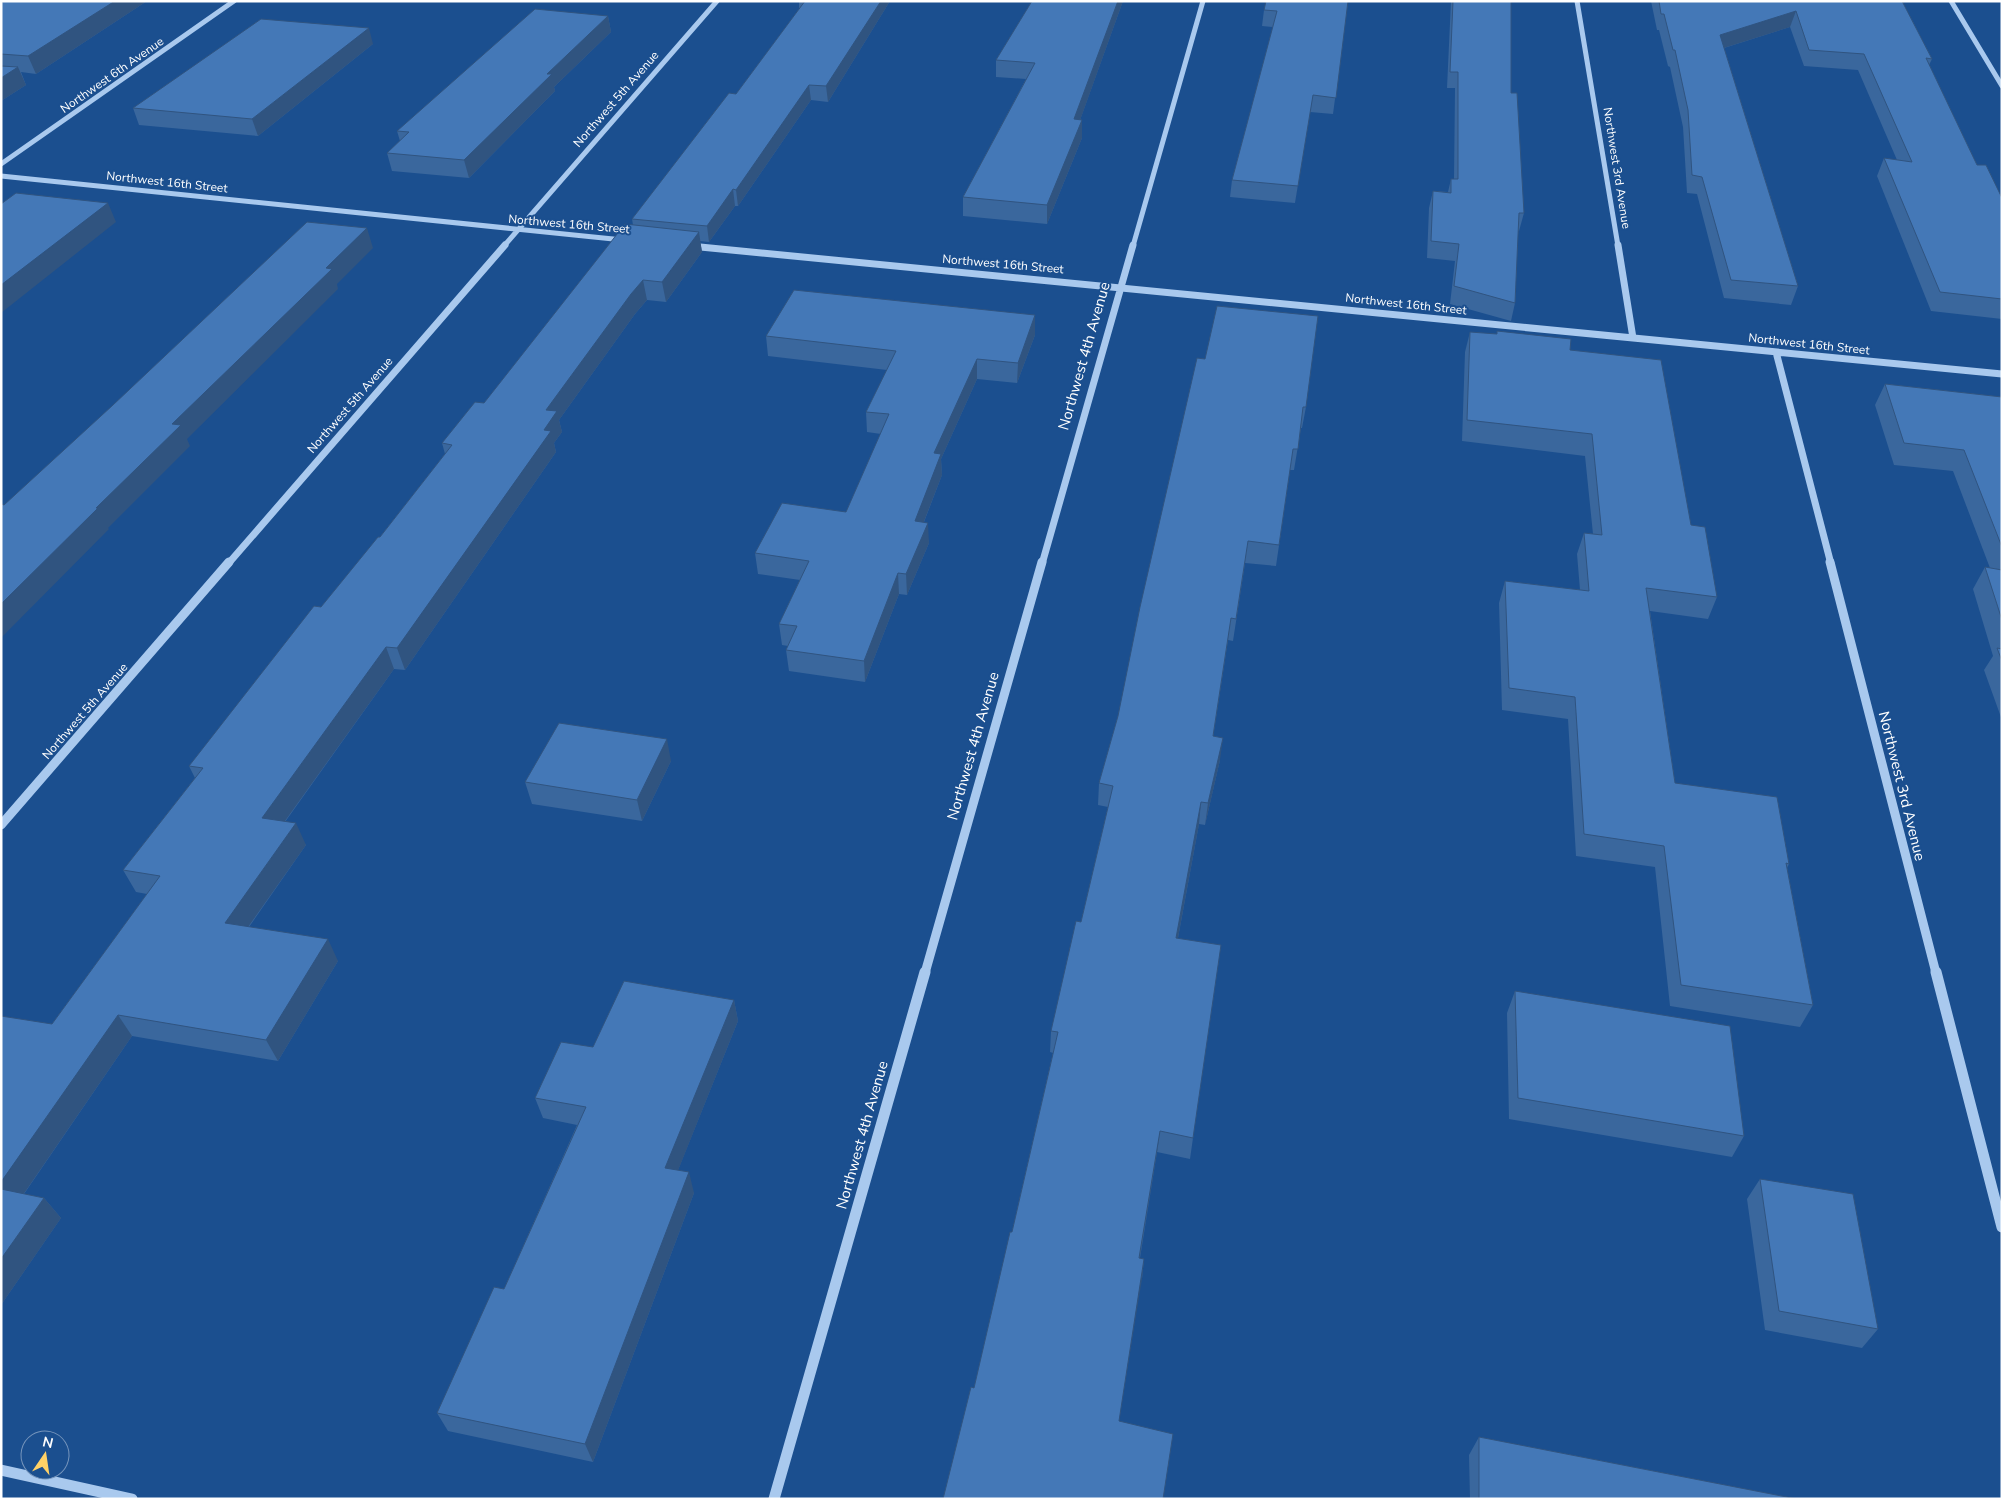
<svg xmlns="http://www.w3.org/2000/svg" width="2003" height="1500" font-family="'Nunito Sans',sans-serif">
	<rect width="100%" height="100%" fill="#1b4f8f"/>
	<g fill="none" stroke-linecap="round" stroke-linejoin="round">
		<path stroke="#a9c9ee" stroke-width="5" d="M1577,1L1618,246
			M1951,1L2002,86
			M1,164L234,1
			M1,176L623,240
			M504,246L717,1
			M690,246H695
			M1133,246L1203,1"/>
		<path stroke="#a9c9ee" stroke-width="7" d="M1618,245L1633,338
			M690,246L2002,374
			M1776,352L1831,564
			M228,564L505,245
			M1042,564L1133,245"/>
		<path stroke="#a9c9ee" stroke-width="9" d="M1830,562L1936,973
			M1,825L229,562
			M925,973L1042,562"/>
		<path stroke="#a9c9ee" stroke-width="11" d="M1936,972L2002,1227
			M1,1470L132,1499
			M774,1499L925,972"/>
	</g>
	<path fill="#3a679d" d="M147,1L36,74L21,72L26,85L1,101V3Z
		M799,1H890L828,102L811,100L738,206H735L709,242L700,241L702,252L666,302L647,300L635,314L559,420L562,432L554,443L556,452L405,670L394,669L285,822L306,845L249,927L338,961L278,1061L132,1036L24,1194L44,1198L61,1218L1,1305L52,1024L147,894L136,892L123,870L195,778L189,766L321,607L380,537L445,454L442,443L484,403L633,225L632,219L736,94L800,8H799Z
		M1032,1H1123L1080,120L1082,138L1047,224L963,216V197L1026,79L996,77V60Z
		M1348,1L1333,114L1310,112L1295,203L1230,197L1232,180L1273,27L1262,26L1264,10Z
		M1451,1H1511V93L1524,213L1519,231L1518,230L1515,303L1511,321L1450,304L1455,261L1427,258L1429,208L1433,191L1448,192L1451,179H1454L1455,88H1447Z
		M1651,1H1902L1932,59L1929,65L1977,165L2002,198V319L1931,311L1877,176L1884,158L1897,160L1858,70L1804,66L1790,27L1724,48L1798,286L1791,305L1724,298L1697,194L1687,193L1683,127L1670,67L1668,66L1659,30H1657Z
		M608,16L611,32L554,87L555,91L469,178L392,171L387,153L400,141L397,131Z
		M373,44L258,136L139,125L133,108Z
		M1035,315V335L1017,383L977,379L941,459L942,475L924,522L929,543L907,595L899,594L865,682L789,671L786,650L788,646L782,645L779,624L800,580L758,574L755,553L846,512L881,434L867,432L866,412L887,370L768,356L766,336Z
		M1470,332L1570,350L1691,525L1717,597L1708,619L1650,611L1675,783L1789,864L1787,868L1813,1005L1800,1027L1670,1006L1655,867L1576,856L1568,719L1502,710L1499,603L1505,581L1580,590L1577,554L1584,533L1593,534L1585,456L1462,441L1465,352Z
		M1205,359L1306,407L1302,428H1301L1294,470H1290L1276,566L1245,563L1233,641L1228,640L1213,737L1220,760L1205,825L1199,824L1178,938L1193,1138L1190,1159L1157,1152L1140,1258L1144,1259L1142,1279L974,1388L1012,1232L1053,1053L1050,1052L1051,1031L1081,922L1108,807L1098,805L1099,783L1118,716Z
		M1885,384L2002,397V720L1984,670L1993,656L1973,589L1985,567L1990,568L1953,471L1894,465L1875,405Z
		M671,761L642,821L532,804L525,782Z
		M1515,991L1744,1136L1732,1157L1509,1119L1507,1013Z
		M734,1000L738,1021L678,1170L694,1193L593,1462L448,1431L437,1413L504,1289L577,1125L543,1118L535,1098L593,1047Z
		M1760,1179L1878,1329L1862,1348L1765,1330L1747,1199Z
		M1479,1437L1797,1499H1470L1469,1455Z"/>
	<path fill="#305480" d="M115,1H147L36,74L28,56Z
		M881,1H890L828,102L826,86Z
		M1118,1H1123L1074,137V119Z
		M1796,11L1790,27L1714,51L1720,35Z
		M608,16L611,32L554,87L555,91L469,178L464,160L547,74Z
		M369,28L373,44L258,136L252,119Z
		M18,67L26,85L1,101V78Z
		M809,85L811,100L738,206L736,190Z
		M1313,95L1310,112L1295,203L1298,186Z
		M1082,120V138L1047,224V205Z
		M733,189L735,206L709,242L707,226Z
		M108,203L116,222L1,313V285Z
		M367,228L373,248L337,284L338,289L187,439L190,446L108,528L109,529L1,638V604L96,508L172,424L326,268Z
		M699,232L702,252L666,302L662,282Z
		M643,280L647,300L635,314L559,420L562,432L554,443L556,452L405,670L397,648L544,430L546,410L631,294Z
		M1035,315V335L1017,383L1018,363Z
		M977,359V379L941,459L942,475L916,542L915,521L934,453Z
		M928,523L929,543L907,595L906,574Z
		M898,573L899,594L865,682L864,661Z
		M386,647L394,669L272,839L262,818Z
		M1223,738L1220,760L1205,825L1208,803Z
		M667,739L671,761L642,821L637,800Z
		M1201,802L1199,824L1174,959L1176,938Z
		M296,823L306,845L236,944L225,923Z
		M328,939L338,961L278,1061L266,1040Z
		M734,1000L738,1021L671,1188L665,1168Z
		M118,1015L132,1036L14,1208L1,1193V1182Z
		M1160,1131L1157,1152L1136,1277L1139,1258Z
		M689,1172L694,1193L593,1462L585,1444Z
		M44,1198L61,1218L1,1305V1259Z
		M1144,1259L1142,1279L1116,1439L1119,1421Z"/>
	<path fill="#4478b7" stroke="#305480" d="M4,1H115L28,56L1,54V3Z
		M805,1H881L826,86L809,85L736,190L733,189L707,226L632,219L729,93L736,94Z
		M1032,1H1118L1074,119L1082,120L1047,205L963,197L1035,63L996,60Z
		M1266,1H1348L1336,98L1313,95L1298,186L1232,180L1277,11L1264,10Z
		M1453,1H1511V93H1517L1524,213H1519L1515,303L1454,286L1459,244L1431,241L1433,191L1451,193V179H1458V72H1450Z
		M1659,1H1902L1932,59L1926,58L1977,165H1986L2002,198V299L1940,292L1884,158L1912,162L1864,54L1809,50L1796,11L1720,35L1798,286L1731,280L1702,177L1692,175L1688,110L1675,50H1673L1664,14H1661Z
		M535,9L608,16L547,74H552L464,160L387,153L409,132L397,131Z
		M261,19L369,28L252,119L133,108Z
		M1,66L18,67L1,78Z
		M16,193L108,203L1,285V204Z
		M307,222L367,228L326,268L332,269L172,424L181,425L96,508H98L1,604V504L4,505L113,405Z
		M625,224L699,232L662,282L643,280L631,294L546,410L557,411L544,430L551,431L397,648L386,647L262,818L296,823L225,923L328,939L266,1040L118,1015L1,1182V1016L52,1024L160,876L123,870L203,768L189,766L314,606L321,607L378,537H380L452,445L442,443L475,402L484,403Z
		M794,290L1035,315L1018,363L977,359L934,453L941,454L915,521L928,523L906,574L898,573L864,661L786,650L797,626L779,624L809,561L755,553L782,503L846,512L889,414L866,412L896,351L766,336Z
		M1217,306L1318,316L1306,407H1303L1298,449H1293L1279,545L1248,541L1236,619L1231,618L1213,736L1223,738L1208,803L1201,802L1176,938L1221,945L1193,1138L1160,1131L1139,1258L1144,1259L1119,1421L1173,1434L1163,1499H943L971,1387L974,1388L1010,1232H1012L1058,1032L1051,1031L1076,921L1081,922L1113,786L1099,783L1118,716L1140,607L1197,358L1205,359Z
		M1497,331L1571,339L1570,350L1661,360L1691,525L1705,527L1717,597L1646,588L1675,783L1777,797L1789,864L1786,863L1813,1005L1681,985L1664,846L1584,834L1575,697L1509,688L1505,581L1589,591L1584,533L1602,535L1592,434L1467,420L1470,332L1497,334Z
		M1885,384L2002,397V547L1964,450L1904,443Z
		M1985,567L2002,570V620Z
		M1997,648L2002,649V661Z
		M559,723L667,739L637,800L525,782Z
		M624,981L734,1000L665,1168L689,1172L585,1444L437,1413L494,1287L504,1289L586,1107L535,1098L561,1042L593,1047Z
		M1515,991L1730,1026L1744,1136L1518,1098Z
		M1760,1179L1853,1194L1878,1329L1779,1311Z
		M1,1189L44,1198L1,1259Z
		M1479,1437L1797,1499H1479Z"/>
	<g text-anchor="middle" stroke-width="4" stroke-linejoin="round" paint-order="stroke">
		<g font-size="12" fill="#fff" stroke="#1b4f8f">
			<text transform="translate(112 75) rotate(-35)" y="4">Northwest 6th Avenue</text>
			<text transform="translate(616 99) rotate(-49)" y="4">Northwest 5th Avenue</text>
			<text transform="translate(1617 168) rotate(81)" y="4">Northwest 3rd Avenue</text>
			<text transform="translate(167 182) rotate(6)" y="4">Northwest 16th Street</text>
			<text transform="translate(569 224) rotate(5)" y="4">Northwest 16th Street</text>
			<text transform="translate(1003 264) rotate(5)" y="4">Northwest 16th Street</text>
			<text transform="translate(1406 304) rotate(6)" y="4">Northwest 16th Street</text>
			<text transform="translate(1809 344) rotate(6)" y="4">Northwest 16th Street</text>
			<text transform="translate(350 405) rotate(-49)" y="4">Northwest 5th Avenue</text>
			<text transform="translate(85 711) rotate(-49)" y="4">Northwest 5th Avenue</text>
		</g>
		<g font-size="15" fill="#fff" stroke="#1b4f8f">
			<text transform="translate(1084 356) rotate(-74)" y="5">Northwest 4th Avenue</text>
			<text transform="translate(973 746) rotate(-74)" y="5">Northwest 4th Avenue</text>
			<text transform="translate(1902 786) rotate(76)" y="5">Northwest 3rd Avenue</text>
			<text transform="translate(862 1135) rotate(-74)" y="5">Northwest 4th Avenue</text>
		</g>
	</g>
	<rect width="2003" height="1500" fill="none" stroke="#ffffff" stroke-width="5"/>
	<g transform="translate(45 1455) rotate(13)"><circle r="24" fill="#1b4f8f" stroke="#7695bc"/>
	<path d="M0-4L9 19L0 12L-9 19Z" fill="#ffd166"/>
	<text y="-8" font-size="14" font-weight="bold" text-anchor="middle" fill="#ffffff">N</text>
	</g>
</svg>
